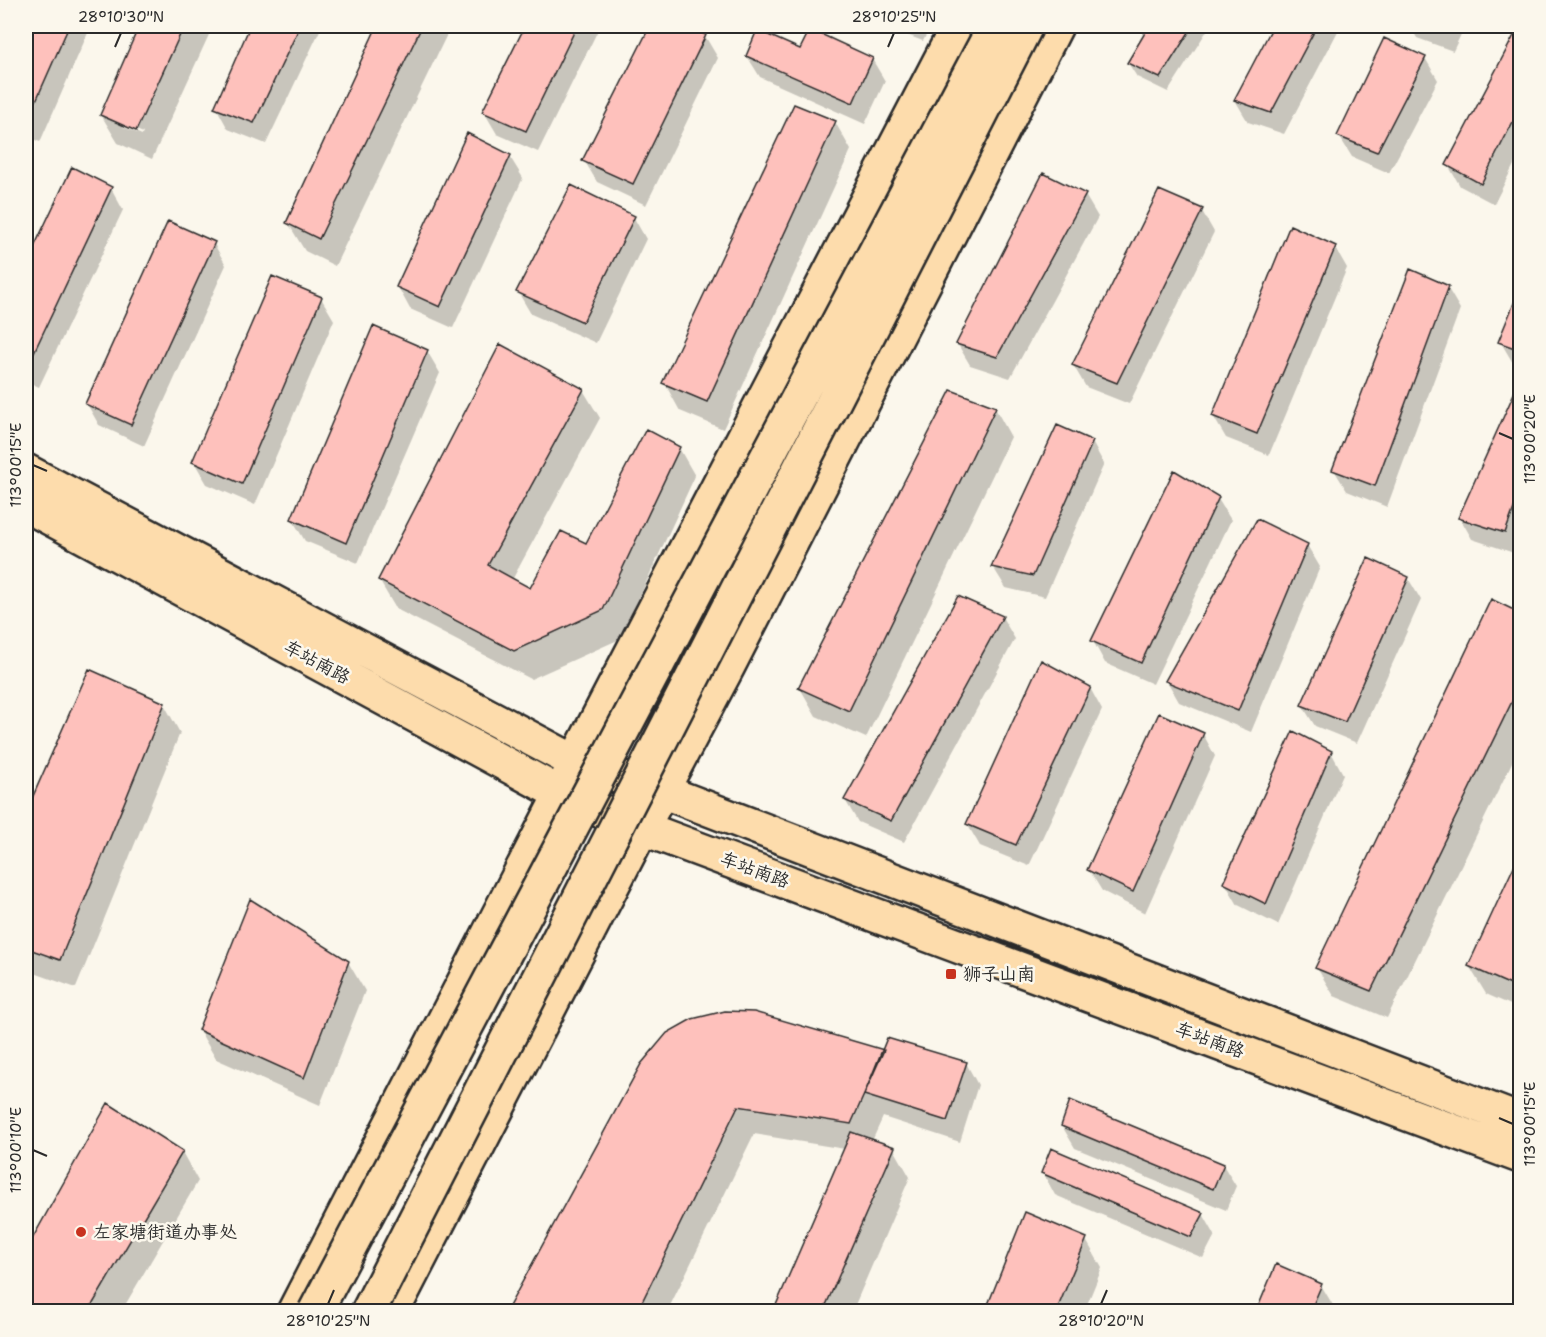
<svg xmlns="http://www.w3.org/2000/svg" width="1546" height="1337" font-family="'Shantell Sans','LXGW WenKai TC',sans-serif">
	<rect width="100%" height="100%" fill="#fbf7ec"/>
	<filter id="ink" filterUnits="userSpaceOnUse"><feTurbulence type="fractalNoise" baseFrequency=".0167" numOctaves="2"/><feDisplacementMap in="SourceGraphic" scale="12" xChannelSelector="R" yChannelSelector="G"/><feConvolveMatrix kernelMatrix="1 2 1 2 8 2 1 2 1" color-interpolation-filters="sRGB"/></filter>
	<g filter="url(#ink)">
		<path fill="#0003" fill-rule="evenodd" d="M28,26H91L40,142L26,136V31Z
			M141,26H213L152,159L118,143L101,115ZM123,124L143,133L142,135L123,127Z
			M252,26H322L266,144L228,129L216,107Z
			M379,26H451L335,266L305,251L288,223Z
			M527,26H600L538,152L497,134L484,112Z
			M652,26H682L705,36L718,58L646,205L597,182L584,160Z
			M883,26H931L923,41Z
			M1151,26H1206L1208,29L1168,92L1137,77L1128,63Z
			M1274,26H1334L1338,31L1284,134L1248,122L1235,100Z
			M1410,26H1465L1453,51L1417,38Z
			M1520,26V153L1494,204L1460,186L1448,165Z
			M1385,40L1425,58L1438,80L1389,173L1352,157L1339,136Z
			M800,51L872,59L885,81L865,124L760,77L747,56Z
			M835,122L851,150L723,429L680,411L664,382Z
			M510,157L523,178L453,328L410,309L398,287Z
			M72,169L111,188L123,210L39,387L26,381V268Z
			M1085,195L1098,217L1010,378L970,365L957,343Z
			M1202,211L1214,232L1129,404L1086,387L1073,365Z
			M634,218L646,239L596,343L531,314L518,292Z
			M214,244L226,265L144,446L99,425L87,404Z
			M1335,247L1347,268L1269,455L1226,438L1213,416Z
			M1447,287L1460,309L1387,507L1347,491L1334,470Z
			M1520,293V366L1513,363L1500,341Z
			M321,298L334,320L255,505L207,484L194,462Z
			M427,351L440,373L358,563L305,541L292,519Z
			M1520,384V545L1517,554L1472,539L1460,518Z
			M583,390L600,418L512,580L531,590L586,545L679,448L695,476L620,639L531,679L396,609L379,580Z
			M995,408L1011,437L866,738L816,716L800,688Z
			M1092,442L1104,464L1045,597L1006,588L993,567Z
			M1218,499L1231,520L1153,684L1105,663L1093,641Z
			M1307,545L1320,567L1251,732L1179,702L1167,681Z
			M1408,578L1421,600L1357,743L1315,726L1302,705Z
			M1492,601L1520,614V746L1387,1018L1334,996L1317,968Z
			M1002,617L1015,639L904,842L858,822L845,800Z
			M90,671L164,704L180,733L76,988L26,970V816Z
			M1090,688L1102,710L1029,866L980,846L967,824Z
			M1203,734L1215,756L1145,913L1102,891L1089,870Z
			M1331,752L1343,774L1278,925L1238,905L1225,883Z
			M1520,857V1009L1486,994L1469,966Z
			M348,962L365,991L320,1105L216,1059L199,1030Z
			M883,1052L966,1063L978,1085L960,1142L883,1117L872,1141L894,1149L910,1177L852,1312H775L845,1149L754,1134L667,1312H508L642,1064Z
			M109,1105L182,1152L198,1181L121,1312H26V1253Z
			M1062,1126L1223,1165L1236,1186L1226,1210L1075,1148Z
			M1043,1173L1203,1214L1215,1235L1203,1258L1055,1195Z
			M1086,1240L1102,1268L1084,1312H987Z
			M1321,1285L1337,1312H1257Z"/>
		<path fill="#fec1bc" stroke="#2b2b2b" stroke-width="1.5" d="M26,26H69L27,121L26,120Z
			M139,26H184L136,131L100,115Z
			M250,26H300L254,123L214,108Z
			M377,26H422L319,239L286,223Z
			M525,26H577L526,131L482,112Z
			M650,26H686L706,35L633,184L582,161Z
			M1149,26H1193L1160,78L1127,63Z
			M1273,26H1317L1271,113L1234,100Z
			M1519,26H1520V108L1481,184L1446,165Z
			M810,29L873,58L853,103L746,56L757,30L800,49Z
			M1384,38L1426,57L1377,152L1337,136Z
			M794,104L836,121L707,402L662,383Z
			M467,133L511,155L440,307L396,287Z
			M72,167L112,187L27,367L26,264Z
			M1043,173L1086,194L997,357L956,344Z
			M571,185L635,216L583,322L516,292Z
			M1159,190L1203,209L1117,383L1072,365Z
			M168,221L215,242L131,425L85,404Z
			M1290,225L1336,246L1257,434L1212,416Z
			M1410,269L1449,286L1375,486L1332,470Z
			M272,276L322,297L242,484L192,462Z
			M1519,291H1520V350L1498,342Z
			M373,326L428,350L346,543L291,519Z
			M500,344L584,389L488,565L530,588L561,531L586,543L646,429L680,447L603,610L514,651L378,580Z
			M1520,380V492L1505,533L1458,518Z
			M951,390L996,407L849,711L798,688Z
			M1057,425L1093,441L1033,576L991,567Z
			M1174,470L1219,497L1141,663L1091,641Z
			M1257,519L1308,544L1238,711L1165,681Z
			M1368,558L1409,577L1345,722L1301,705Z
			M958,596L1003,616L891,821L844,800Z
			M1491,599L1520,613V685L1371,991L1315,968Z
			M1041,660L1091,687L1016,845L966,824Z
			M89,669L165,703L60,960L26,948V812Z
			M1159,713L1204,733L1133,892L1087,870Z
			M1293,731L1332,751L1266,904L1223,883Z
			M1520,853V989L1468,966Z
			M250,899L349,961L304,1078L198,1030Z
			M725,1011L754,1012L884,1050L851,1124L738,1106L637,1312H506L641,1064L667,1033L692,1019Z
			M887,1038L967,1062L947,1121L864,1095Z
			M1070,1100L1224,1164L1213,1189L1061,1126Z
			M108,1103L183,1151L88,1312H26V1250Z
			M851,1132L895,1147L823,1312H773Z
			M1051,1148L1204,1213L1191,1237L1041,1173Z
			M1025,1212L1087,1238L1056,1312H985Z
			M1276,1264L1322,1284L1310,1312H1256Z"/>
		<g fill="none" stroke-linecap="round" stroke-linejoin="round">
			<g stroke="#2b2b2b" stroke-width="38">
				<path id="primary" d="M26,471L575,762L662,791L1520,1121
					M26,505L561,794L642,828L1520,1156
					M294,1312L561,794L575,762L958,26
					M392,1312L642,828L728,666L1056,26"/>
			</g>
			<use href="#primary" stroke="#fddcac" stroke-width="33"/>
			<g stroke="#2b2b2b" stroke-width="38" stroke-linecap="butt">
				<path id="primary-bridge" d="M315,1312L995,26
					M368,1312L1026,26"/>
			</g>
			<use href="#primary-bridge" stroke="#fddcac" stroke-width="33"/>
		</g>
	</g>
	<path fill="none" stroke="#2b2b2b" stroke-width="2" d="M115,47L121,33M888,47L894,33M1499,433L1513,439M33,465L47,471M1499,1118L1513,1124M33,1150L47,1156M328,1304L334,1290M1101,1304L1107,1290"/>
	<g fill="#c8321e" stroke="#fbf7ec" stroke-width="2">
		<rect x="945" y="968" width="12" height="12" rx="3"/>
		<circle cx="81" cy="1232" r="6"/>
	</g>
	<g text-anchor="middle" stroke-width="5" stroke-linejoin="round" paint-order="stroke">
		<g font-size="18" fill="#2b2b2b" stroke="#fbf7ec">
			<text transform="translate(317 662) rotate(28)" y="6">车站南路</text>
			<text transform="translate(755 870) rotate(20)" y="6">车站南路</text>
			<text transform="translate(1210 1040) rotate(20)" y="6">车站南路</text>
		</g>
		<g font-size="18" fill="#2b2b2b" stroke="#fbf7ec" text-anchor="start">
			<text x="963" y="980">狮子山南</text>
			<text x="93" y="1238">左家塘街道办事处</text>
		</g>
	</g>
	<rect width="1546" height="1337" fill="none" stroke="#fbf7ec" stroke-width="66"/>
	<rect x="33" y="33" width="1480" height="1271" fill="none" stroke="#2b2b2b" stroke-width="2"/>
	<g font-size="15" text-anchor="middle" fill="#2b2b2b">
		<text x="121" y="22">28°10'30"N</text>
		<text x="894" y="22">28°10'25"N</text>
		<text transform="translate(1530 439) rotate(-90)" y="5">113°00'20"E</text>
		<text transform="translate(16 465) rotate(-90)" y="5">113°00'15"E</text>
		<text transform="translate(1530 1124) rotate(-90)" y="5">113°00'15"E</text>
		<text transform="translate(16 1150) rotate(-90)" y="5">113°00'10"E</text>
		<text x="328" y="1326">28°10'25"N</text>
		<text x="1101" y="1326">28°10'20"N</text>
	</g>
</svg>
